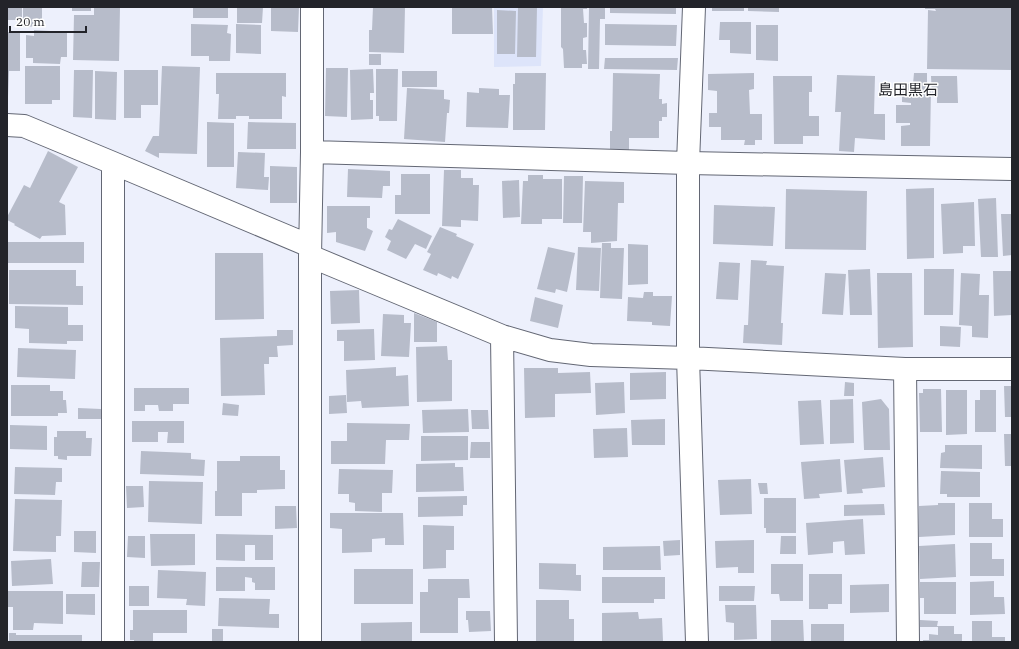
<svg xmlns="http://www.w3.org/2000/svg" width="1019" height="649" font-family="'IBM Plex Serif','Noto Sans JP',serif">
	<rect width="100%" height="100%" fill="#edf0fc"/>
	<path fill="#dde4fa" d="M494,7H543L541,66L494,67Z"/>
	<path fill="#b7bcca" d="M7,7H22V17H16V20H7Z
		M23,7H42V26L23,27Z
		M72,7H91V11H72Z
		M94,7H120L119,61L73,60L74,15H94Z
		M193,7H228V18H193Z
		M237,7H263L262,23H237Z
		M271,7H299L298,32L271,31Z
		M373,7H405L404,53L369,52V30H372Z
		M452,7H492L493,34H452Z
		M518,7H537L536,57H517Z
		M561,7H587V9H583L584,23H587V37L583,38V50H586L587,64H582V68H564L563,49L561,47Z
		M589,7H605V19H600L599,69H588Z
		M610,7H676V14L610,13Z
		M712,7H744V11H712Z
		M748,7H779V12L748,11Z
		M925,7H1012V70L927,69L928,10L936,11L935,9H925Z
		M497,10L516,11L515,54H497Z
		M720,22H751V54L730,53V40H719Z
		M191,24L228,25L227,33L231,34L230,61H209V56H191Z
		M236,24L261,25V54L236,53Z
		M605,24L677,25L676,46L605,45Z
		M756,25H778V61L756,60Z
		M34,30L67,32V57H61L60,64L33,63V58H26V35L34,36Z
		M7,32H20V71H9L8,97H7Z
		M369,54H381V65H369Z
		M605,58H678L677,70L604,69Z
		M25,66H60V100H52V104H25Z
		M162,66L200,67L197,154L159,153V158L145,151L153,136H159Z
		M326,68H348L347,117L325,116Z
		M373,69L374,93H370V100H373V119L351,120L350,70Z
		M376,69H398L397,121H379V116H376Z
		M74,70H93L92,118L73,117Z
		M124,70H158V105H141V118H124Z
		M95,71L117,72L116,120L95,119Z
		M402,71H437V87H402Z
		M216,73H286V97L282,96V119H249V116H236V119H218L219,94H216Z
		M515,73H546L545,130H513V84H515Z
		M613,73L660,74L659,99H662V104L667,103V117H662V121H659V138H629V150H610V131H612Z
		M754,73V89L749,90L750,114H762V140H755V145H744L745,140H721V127H709V113H717V91L708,90V74Z
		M914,73H927V88H931L930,146H901V126L910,125V123H896V105H911V103L902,102V84H913Z
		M837,75L875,76L874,114H885V140L855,138L854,152L839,151L841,112H835Z
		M773,76H812V92H809V116H819V136H803V144H774Z
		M931,76H957L958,103H937V97H932Z
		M407,88L444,90V99L450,100L449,113H447L445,142L404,139Z
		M479,88L499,89V95H510L508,128L466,127L467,92L479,93Z
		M207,122L234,123V167H207Z
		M248,122L296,123V149H247Z
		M48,151L78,167L59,202L65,205L66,235L42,236L40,239L14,225L15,224L7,220V217L24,185L30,188Z
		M238,152L265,153L264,177H269L268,190L236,188Z
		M270,166L297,167V203H270Z
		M348,169L390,171V186H383L382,198L347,197Z
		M444,170H461V178H473V185H479L478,221L461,220V227L442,226Z
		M401,174H430V214H395V195H401Z
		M528,175H543V179H562V219H542V224H521L523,181H528Z
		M564,176H583L582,223H563Z
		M519,180L520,217L503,218L502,181Z
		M585,181L624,182V203H618L617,241L591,243V232H583Z
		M934,188V258L907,259L906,189Z
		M786,189L867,191L866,250L785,249Z
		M996,198L998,257H981L978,199Z
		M974,202L975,246H963V253L943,254L941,204Z
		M714,205L775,207L773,246L713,244Z
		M327,206H370V218H367V228L373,231L365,251L336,242V232L327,233Z
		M1001,214H1012V255L1003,256Z
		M398,219L432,236L426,249L415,244L406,259L387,250L391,241L385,237L389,229L392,230Z
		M440,227L457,234L456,236L474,244L458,279L452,276L451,279L438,273L437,276L423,270L431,254L427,252Z
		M7,242H84V263H7Z
		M602,243H611V248H624L622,299L600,298Z
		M628,244L648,245V284L628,285Z
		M548,247L575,253L567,292L556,289L555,293L537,289Z
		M578,247L601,248L599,291L576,290Z
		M215,253H263L264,319L215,320Z
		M751,260L767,261L766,265L784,266L781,323H783L782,345L743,343L744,325H748Z
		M719,262L740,263L738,300L716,299Z
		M870,269L872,315H850L848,270Z
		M924,269H954L953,315H924Z
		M9,270H76V286H83V305L9,304Z
		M993,271H1012V315L994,316Z
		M825,273L846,274L843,315L822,314Z
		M877,273H912L913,347L878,348Z
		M961,273L980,274L979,295H989L988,338L972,337V326L959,325Z
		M359,290L360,323L331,324L330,291Z
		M644,292H653V296H672L670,326L652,325V322L627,321L628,297L643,298Z
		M535,297L563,305L558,328L530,321Z
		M15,306L68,307V325H83V341H67V344L29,343V329L15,328Z
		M414,313L437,322V342H414Z
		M383,314L404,315V323H411L409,357L381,356Z
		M940,326L961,327L960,347L940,346Z
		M374,329L375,360L344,361V341H337V330Z
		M277,330H293V345L277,346L278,357H269V364H264L265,395L221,396L220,338L277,336Z
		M447,346L448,360H452V401L417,402L416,347Z
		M18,348L76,350L75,379L17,377Z
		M396,367V376L408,375L409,406L362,408L361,401L347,402L346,370Z
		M524,368H558V373L590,372L591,393L555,394V417L525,418Z
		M666,372V399L630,400V373Z
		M624,382L625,413L596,415L595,383Z
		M845,382L854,383V396H844Z
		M11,385H50V391H63V400H66L67,413H58V416H11Z
		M1004,386H1012V417H1005Z
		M134,388H189V404H173V411H159L158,405H145V411H134Z
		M923,389H941L942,432H920L919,393H923Z
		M946,390H967V434L946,435Z
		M980,390H996V432H975V400H980Z
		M346,395L347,413L329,414V396Z
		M853,399L854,443L830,444V400Z
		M881,399L889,409L890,450H864L862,402Z
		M821,400L824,444L800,445L798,401Z
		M223,403L239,405L238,416L222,415Z
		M78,408L101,409V419H78Z
		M468,409L469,432L423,433L422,410Z
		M471,410H488L489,429H472Z
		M665,419V445H632L631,420Z
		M132,421H184V443H167L168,432H158V442H132Z
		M347,423L410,424L409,440H386L385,464H331V441H347Z
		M10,425L47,426V450L10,449Z
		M627,428L628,457L594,458L593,429Z
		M57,431H86V438H92L91,456H67V460L58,459V456H54V437H57Z
		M1004,434H1012V466H1005Z
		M421,436H468V460L421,461Z
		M471,442H490V458H470Z
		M945,445H982V469L940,468L941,453L945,452Z
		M141,451L191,453V459L205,460L204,476L140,474Z
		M240,456H280V470H285V489L257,490V493H242V516H215V491H217V461H240Z
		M883,457L885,487L862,489L863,493L847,494L844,460Z
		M840,459L842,492L819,494L820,498L804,499L801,462Z
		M455,463V467H463L464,491L416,492V464Z
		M15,467L62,468V482H56L55,495L14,494Z
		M339,469L393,470L392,493H382V512L355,511V503L349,502V494H338Z
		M941,471L980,472V497H947V494H940Z
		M751,479L752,514L720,515L718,480Z
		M149,481L203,482L202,524L148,522Z
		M758,483H767L768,494H760Z
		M126,486H143L144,507L127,508Z
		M467,496V505H463V516L418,517V497Z
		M764,498H796V533H766V528H764Z
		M15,499L62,500L61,536H56V552L13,551Z
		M938,503H955V535L919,537V506L938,505Z
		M969,503H992V519H1003V537H969Z
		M884,504L885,515L844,516V505Z
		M275,506H296L297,528L275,529Z
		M330,513H403L404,545H385V538L372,539V552L342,553V529L330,528Z
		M863,519L865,554L845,555L844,541L833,542V553L808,555L806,523Z
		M423,525L454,526V550H446V568L423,569Z
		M74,531H96V553L74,552Z
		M150,534H195V565L151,566Z
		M216,534L273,535V560H255V545H245V561L216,560Z
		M128,536H145V558L127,557Z
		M781,536H796V554H780Z
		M680,540V555L664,556L663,541Z
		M754,540V573H738V567L716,568L715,541Z
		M970,543H992V559H1004V576H970Z
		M955,544L956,577L920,579L919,546Z
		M660,546L661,570H603V547Z
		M51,559L53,584L12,586L11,561Z
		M82,562H100L99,587H81Z
		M539,563L576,564V575H581V591L539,589Z
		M771,564H803V601H780L779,594H771Z
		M216,567H275V590H255V583L252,582V578L245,577V591H216Z
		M354,569H413V604H354Z
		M158,570L206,572L205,606L186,605L187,599L157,598Z
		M809,574H842V604H828V609H809Z
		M602,577H665V599H654V603H602Z
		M428,579H469L470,598H458V633H420V592H428Z
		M994,581V597H1004L1005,614L970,615V582Z
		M920,582H956V614H924V598H920Z
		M889,584V612L850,613V585Z
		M129,586H149V606H129Z
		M719,586H755L754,601H719Z
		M7,591H63V624L34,623L33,630H13V607H7Z
		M66,594H95V615L66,614Z
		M219,598L270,599L269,614H279V628L218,626Z
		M536,600H569V619H574V642H536Z
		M725,605H756L757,639L734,640V623L726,622Z
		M133,610H187V633H153V642H134V640H130V630H133Z
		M466,611H490L491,631L469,632L468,620H466Z
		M638,612L639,619L662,618L663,641L602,642V613Z
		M771,620H803L804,642H771Z
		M920,620L938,621L937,626H954V634H962V642H923V640H929V634L938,635V627H920Z
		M972,621H992V637H1005V642H972Z
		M412,622V642H361V623Z
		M811,624H844V642H811Z
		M212,629H223V642H212Z
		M9,633H16V635H82V642H9Z"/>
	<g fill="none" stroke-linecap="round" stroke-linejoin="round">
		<g stroke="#636774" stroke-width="24">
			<path id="street" d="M694,7L688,163V358L697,642
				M7,125L24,126L113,163L310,246
				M312,152L688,163L1012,169
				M113,163V642
				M310,256L502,336L550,350L591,355L688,358L905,369H1012
				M502,336L506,642
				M905,369L908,642
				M310,642V256L312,152V7"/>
		</g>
		<use href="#street" stroke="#fff" stroke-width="22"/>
	</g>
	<g text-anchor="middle" stroke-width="3" stroke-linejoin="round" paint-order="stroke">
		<g font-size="15" fill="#23242a" stroke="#fff">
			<text x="908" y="95">島田黒石</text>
		</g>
	</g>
	<rect width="1019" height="649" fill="none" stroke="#23242a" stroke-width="16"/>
	<path d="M10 26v6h76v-6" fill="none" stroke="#23242a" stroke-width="2"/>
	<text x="16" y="26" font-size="12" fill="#23242a" stroke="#ffffff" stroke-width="3" paint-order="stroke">20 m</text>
</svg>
